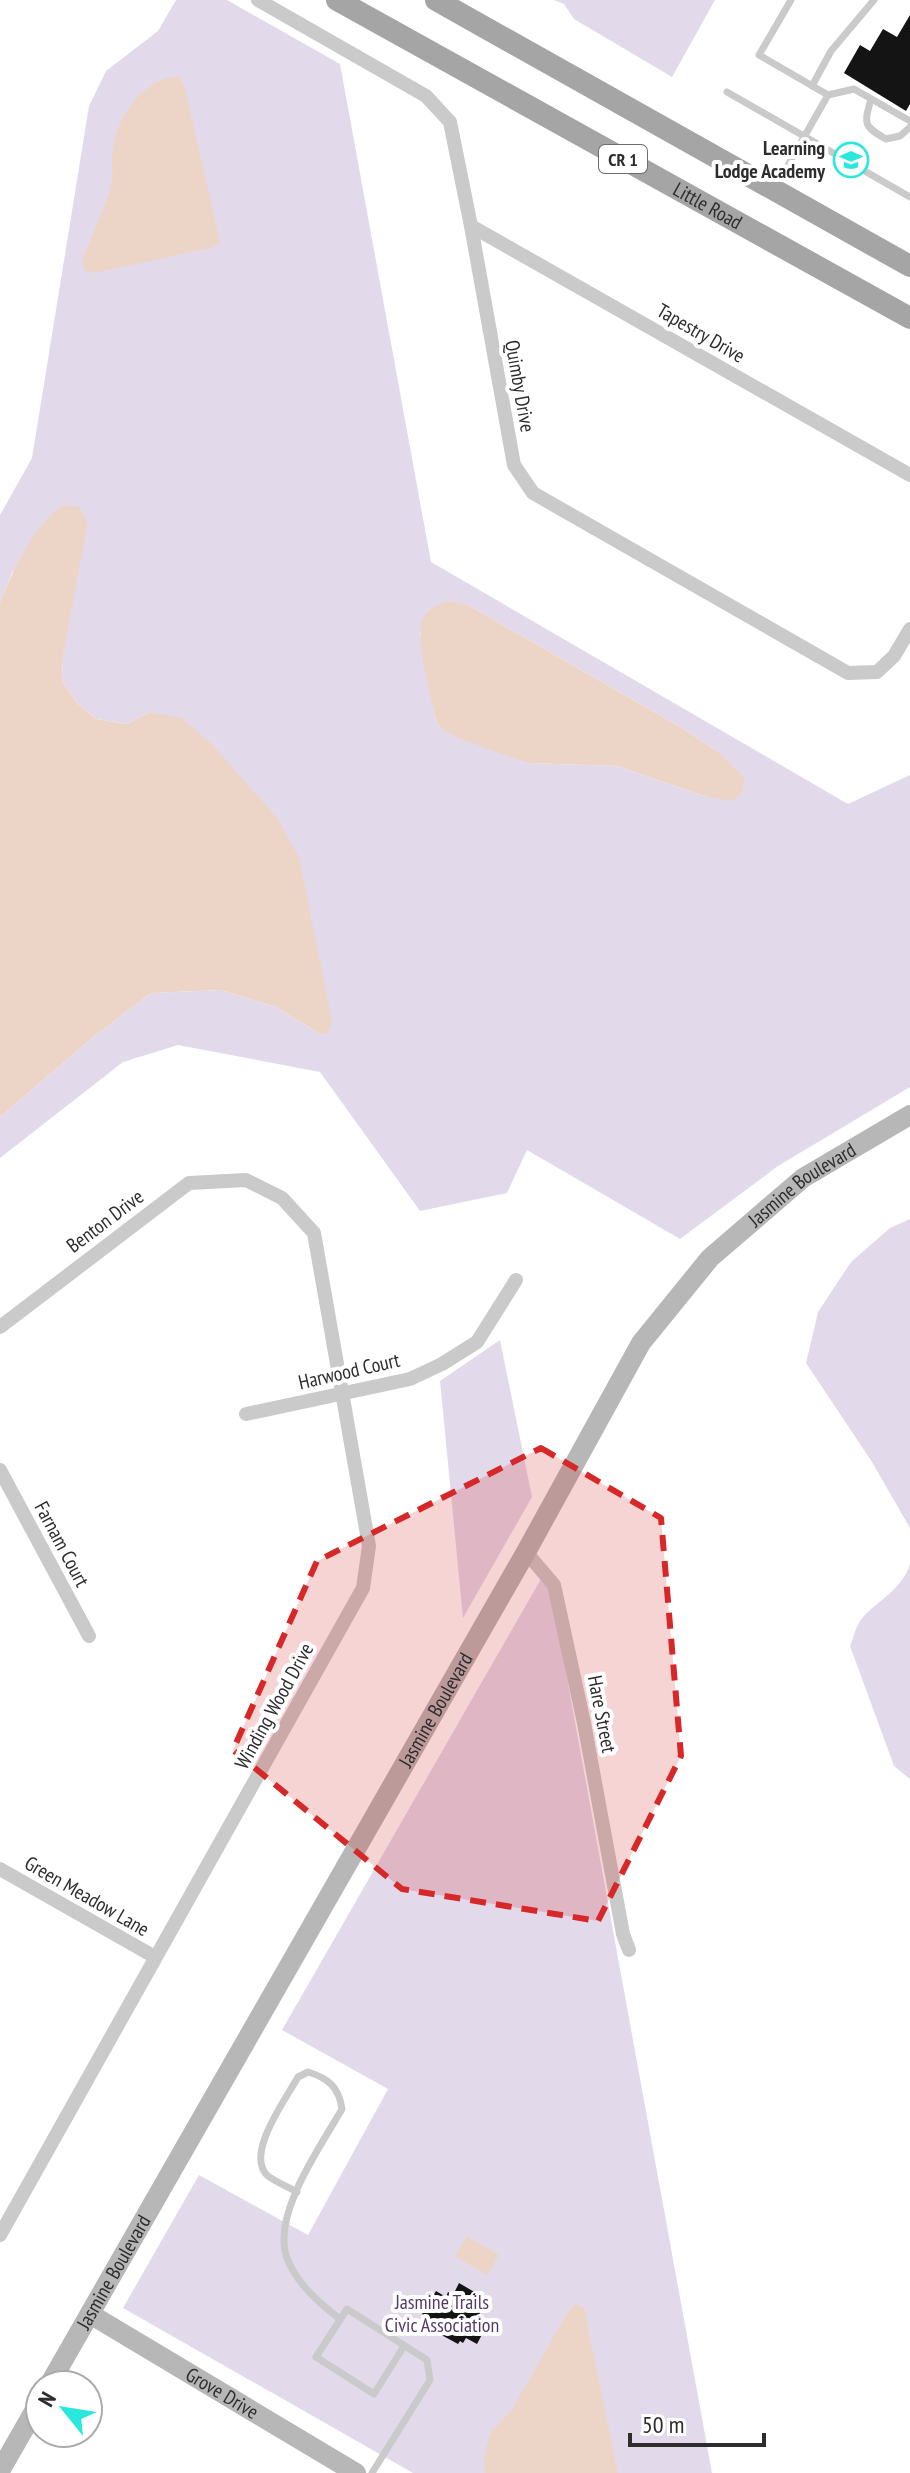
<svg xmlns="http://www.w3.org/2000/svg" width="910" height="2473" viewBox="0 0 910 2473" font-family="'PT Sans Narrow',sans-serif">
  <rect width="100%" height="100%" fill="#fff"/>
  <g fill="#e2daeb" fill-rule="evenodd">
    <path d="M176 0H227L340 64 431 562 848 804 910 775V1087L778 1166 680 1239 527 1150 507 1193 420 1211 320 1072 178 1045 123 1062 0 1158V1117L91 1039 151 993 221 990 276 1007 320 1034 150 712 127 724 96 719 77 703 62 680 63 655 13 571 0 602V515L32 458 89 106 106 71 158 31ZM468 605 682 728 717 751 707 797 617 766 527 763 440 728 435 718 420 633Z"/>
    <path d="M554 0H715L672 77 574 19 564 4Z"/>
    <path d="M910 1219V1528L872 1462 806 1363 818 1312 851 1262 890 1228Z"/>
    <path d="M500 1340 532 1497 463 1618 440 1381Z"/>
    <path d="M910 1564V1779L894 1766 850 1646C854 1637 856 1624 863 1617 880 1599 902 1589 910 1564Z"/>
    <path d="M541 1579 550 1585 712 2473H413L123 2308 199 2175 308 2235 388 2089 282 2030Z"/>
  </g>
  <g fill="#ecd5c6">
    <path d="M179 76 185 88 220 242 214 247 95 273 85 271 82 260C92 237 102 214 110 190 115 175 110 157 114 141 122 110 146 78 179 76Z"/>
    <path d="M63 505 79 507 88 522 63 655 62 680 77 703 96 719 127 724 150 712 182 718 212 744 278 819 299 857 332 1021 328 1033 320 1034 276 1007 221 990 151 993 91 1039 0 1117V602C15 567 32 528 63 505Z"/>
    <path d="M448 601 468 605 682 728 717 751 745 778 742 792 733 801 707 797 617 766 527 763 458 738 440 728 435 718C431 694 414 640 423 618 427 608 438 605 448 601Z"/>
    <path d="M467 2236 499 2255 487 2275 455 2256Z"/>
    <path d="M575 2304 584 2308 618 2473H485L484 2456 491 2432 511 2411 569 2310Z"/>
  </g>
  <g fill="#141414">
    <path d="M910 15V104L906 111 844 73 860 45 870 51 883 29 897 37Z"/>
    <path d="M459 2283 483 2297 477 2309 481 2311 477 2319 487 2325 477 2344 466 2338 463 2343 460 2341 458 2344 434 2331 437 2326 432 2323 433 2321 422 2314 436 2291 446 2297 448 2292 453 2295Z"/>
  </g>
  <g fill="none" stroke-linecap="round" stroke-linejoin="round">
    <g stroke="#cacaca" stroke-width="7">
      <path d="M791 0 759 55 828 95"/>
      <path d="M812 86 831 51 874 0"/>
      <path d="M727 92 910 197"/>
      <path d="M871 99C864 124 863 126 886 139L900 136 910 127"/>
      <path d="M775 188 828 95 854 89 910 121"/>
      <path d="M297 2192C288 2187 276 2182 268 2176 244 2155 286 2099 298 2077L308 2072C328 2078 339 2087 342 2109 321 2146 271 2215 287 2258 297 2284 319 2303 340 2319"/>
      <path d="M372 2473 430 2380 427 2360 347 2309 316 2357 374 2394 404 2346"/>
    </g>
    <g stroke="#cacaca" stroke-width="14">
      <path d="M258 0 426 96 450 122 471 226 514 465 533 493 848 673 877 672 894 656 910 629"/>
      <path d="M471 226 910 475"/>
      <path d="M0 1327 189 1183 246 1180 282 1198 314 1233 369 1546 363 1588 0 2235"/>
      <path d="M246 1414 410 1379 442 1364 477 1342 516 1280"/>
      <path d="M0 1470 89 1636"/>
      <path d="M526 1552 554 1585 584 1723 623 1934 629 1950"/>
      <path d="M0 1869 155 1957"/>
    </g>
    <g stroke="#b7b7b7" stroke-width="20">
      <path id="s1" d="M90 2314 356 2473"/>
      <path id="s2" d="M49 2385 526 1552 641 1343 710 1258 803 1178 910 1115"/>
      <path d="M0 2471 40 2401"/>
    </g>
    <g stroke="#a5a5a5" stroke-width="22">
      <path id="s3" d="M337 0 910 318"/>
      <path d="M436 0 910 266"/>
    </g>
  </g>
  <path fill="#d62828" fill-opacity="0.2" stroke="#d62828" stroke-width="6" stroke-dasharray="16 10" stroke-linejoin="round" d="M541 1448 661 1518 681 1756 598 1921 402 1889 233 1750 317 1561Z"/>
  <defs>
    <g id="school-ring" transform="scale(1.8)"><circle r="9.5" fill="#fff" stroke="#2be8de" stroke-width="1.5"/><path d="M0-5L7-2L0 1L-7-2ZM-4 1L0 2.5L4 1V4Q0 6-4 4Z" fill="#2be8de"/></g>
  </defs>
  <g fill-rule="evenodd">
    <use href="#school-ring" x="851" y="160"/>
  </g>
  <g text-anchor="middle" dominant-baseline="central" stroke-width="8" stroke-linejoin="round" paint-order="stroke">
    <rect fill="#fff" stroke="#6c6c6c" stroke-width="2" x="599" y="145" width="48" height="28" rx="6"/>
    <g font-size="18" font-weight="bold" fill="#2d2d2d">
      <text x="623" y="159">CR 1</text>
    </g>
    <g font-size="20" font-weight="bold" fill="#2d2d2d" stroke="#fff" text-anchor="end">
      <text x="825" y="148">Learning<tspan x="825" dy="23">Lodge Academy</tspan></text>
    </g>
    <g font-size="20" fill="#2d2d2d" stroke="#fff">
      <text stroke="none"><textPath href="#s3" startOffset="424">Little Road</textPath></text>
      <text transform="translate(701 333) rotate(30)">Tapestry Drive</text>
      <text transform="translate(520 386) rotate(80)">Quimby Drive</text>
      <text stroke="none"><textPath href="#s2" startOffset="1426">Jasmine Boulevard</textPath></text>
      <text transform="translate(105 1221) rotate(-37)">Benton Drive</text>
      <text transform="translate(349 1371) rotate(-13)">Harwood Court</text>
      <text transform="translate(62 1544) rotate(62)">Farnam Court</text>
      <text transform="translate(274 1706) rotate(-61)">Winding Wood Drive</text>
      <text stroke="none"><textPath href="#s2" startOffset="778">Jasmine Boulevard</textPath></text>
      <text transform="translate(602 1714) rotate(79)">Hare Street</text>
      <text transform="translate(87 1896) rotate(30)">Green Meadow Lane</text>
      <text stroke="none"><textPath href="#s2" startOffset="130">Jasmine Boulevard</textPath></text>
      <text stroke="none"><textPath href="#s1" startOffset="154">Grove Drive</textPath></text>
    </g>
    <g font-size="20" fill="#543a69" stroke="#fff">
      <text x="442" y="2302">Jasmine Trails<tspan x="442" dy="23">Civic Association</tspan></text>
    </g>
  </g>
  <g transform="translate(64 2409) rotate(300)"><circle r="38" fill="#ffffff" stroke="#ababab" stroke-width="2"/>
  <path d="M0-6L14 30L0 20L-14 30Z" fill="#2be8de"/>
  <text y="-12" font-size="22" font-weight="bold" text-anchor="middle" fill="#2d2d2d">N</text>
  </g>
  <path d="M630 2433v12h134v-12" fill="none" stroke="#2d2d2d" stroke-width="4"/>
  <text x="642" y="2433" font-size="24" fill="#2d2d2d" stroke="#ffffff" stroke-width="6" paint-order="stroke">50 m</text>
</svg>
